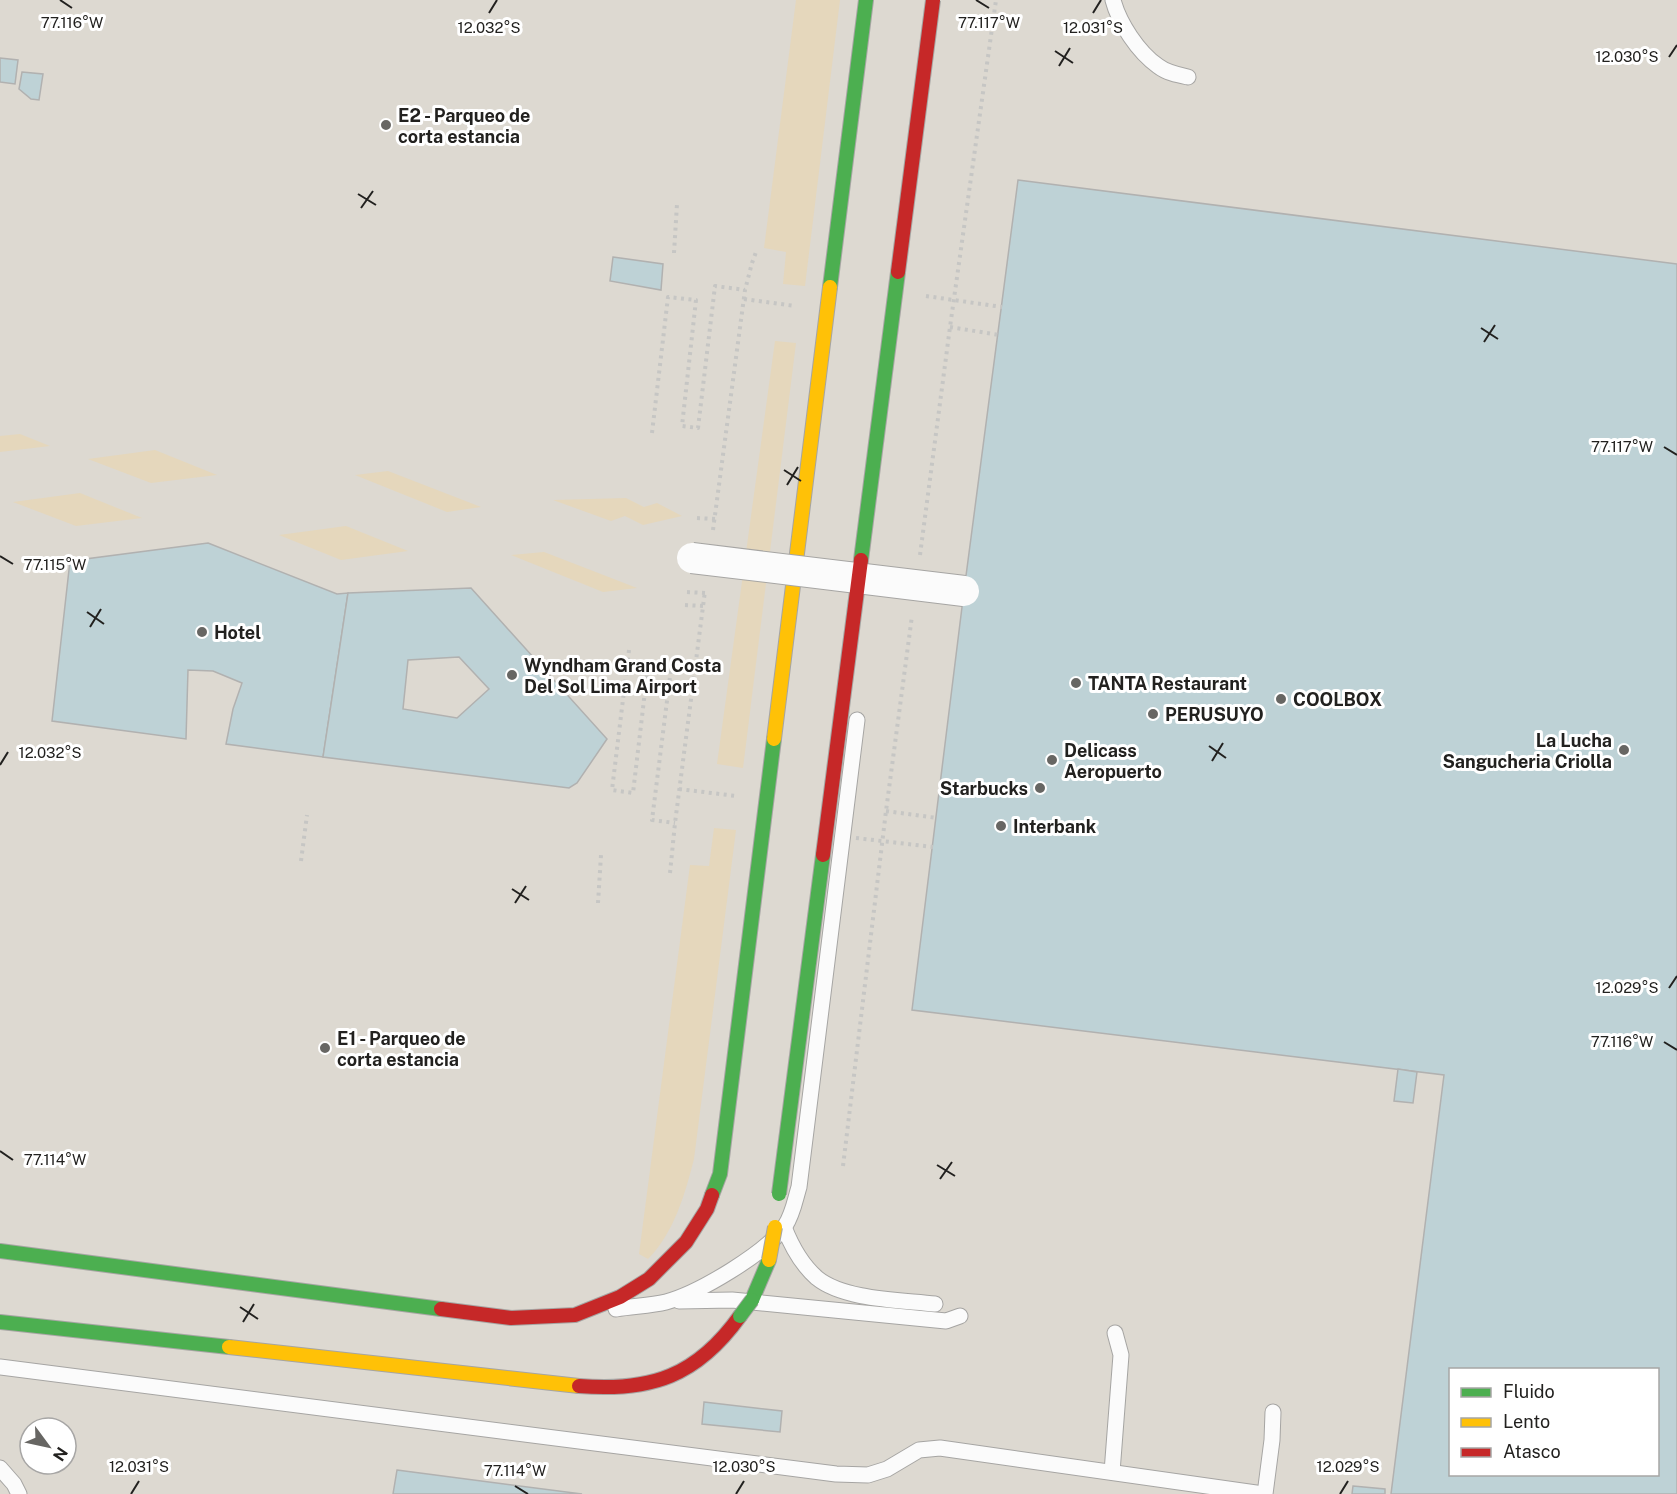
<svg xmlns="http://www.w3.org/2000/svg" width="1677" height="1494" viewBox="0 0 1677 1494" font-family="'Public Sans',sans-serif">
  <rect width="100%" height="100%" fill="#e7e5e2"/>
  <path fill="#ddd9d1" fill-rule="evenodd" d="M0 0H1677V1494H0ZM1450 1370H1658V1474H1450ZM30 1428H66V1464H30Z"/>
  <g fill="#e5d7bc">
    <path d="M796 0H840L805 286 783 284 786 252 764 248Z"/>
    <path d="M775 341 796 343 743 768 717 764Z"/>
    <path d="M20 434 50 446 0 452V436Z"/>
    <path d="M155 450 217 475 151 483 88 459Z"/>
    <path d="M388 471 481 507 447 512 355 475Z"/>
    <path d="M80 493 142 518 76 526 13 502Z"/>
    <path d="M626 498 644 507 657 503 682 516 643 525 625 516 611 521 553 500Z"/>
    <path d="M346 526 408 551 341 560 279 535Z"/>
    <path d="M544 552 637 588 603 592 511 555Z"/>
    <path d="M714 828 736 830 694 1159C685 1194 674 1233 648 1259L639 1254 690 865 709 866Z"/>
  </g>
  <g fill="#bed2d6" stroke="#b1b1b0" stroke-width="1.5" fill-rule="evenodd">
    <path d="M0 58 18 60 15 84 0 82Z"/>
    <path d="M22 72 43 74 39 100 31 99 19 89Z"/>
    <path d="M1018 180 1677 264V1494H1391L1444 1075 912 1010 964 591ZM1450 1370H1658V1474H1450Z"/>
    <path d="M613 257 663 264 661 290 610 281Z"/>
    <path d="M208 543 337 594 348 593 323 757 226 744 233 709 242 683 213 671 188 670 186 739 52 721 70 561Z"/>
    <path d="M471 588 607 739 577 783 569 788 323 757 348 593ZM459 657 489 689 457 718 403 709 408 660Z"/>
    <path d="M1398 1069 1417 1072 1413 1103 1394 1101Z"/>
    <path d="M704 1402 782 1411 780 1432 702 1424Z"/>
    <path d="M397 1470 582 1494H393Z"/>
    <path d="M1353 1486 1385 1489V1494H1352Z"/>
  </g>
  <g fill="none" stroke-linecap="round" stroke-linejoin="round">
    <g stroke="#a6a5a3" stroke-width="17">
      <g id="lane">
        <path d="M1113 0C1119 23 1138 52 1158 66 1167 73 1178 75 1188 77"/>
        <path d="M784 1227C791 1245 802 1265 817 1278 844 1300 901 1300 935 1304"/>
        <path d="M679 1301 732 1300 946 1321 960 1316"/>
        <path d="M616 1309C633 1306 650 1306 666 1302 699 1293 766 1253 785 1226 793 1214 795 1200 799 1187L857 720"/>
        <path d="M0 1367 836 1474 868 1475 887 1469 919 1450 940 1448 1263 1494"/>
        <path d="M0 1468 14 1484 19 1494"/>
        <path d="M1112 1472 1121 1355 1115 1333"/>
        <path d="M1265 1494 1272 1440 1273 1412"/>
      </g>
    </g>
    <g stroke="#a6a5a3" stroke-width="16">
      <g id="fast">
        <path d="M830 287 866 0"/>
        <path d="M712 1195 720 1174 774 739"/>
        <path d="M0 1251 441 1309"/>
        <path d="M752 1300 769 1260"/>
        <path d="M0 1322 229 1347"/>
      </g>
    </g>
    <g stroke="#a6a5a3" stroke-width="16">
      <g id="slow">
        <path d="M774 739 830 287"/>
        <path d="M229 1347 579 1386"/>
      </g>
    </g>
    <g stroke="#a6a5a3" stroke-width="16">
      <g id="jam">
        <path d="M441 1309 511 1318 575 1315 620 1297 649 1279 686 1242 707 1209 712 1195"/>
        <path d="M579 1386C651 1392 697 1376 740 1316"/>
      </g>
    </g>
    <g stroke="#c6c6c4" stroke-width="4" stroke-dasharray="3 4.5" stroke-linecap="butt">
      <path d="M674 253 677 204"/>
      <path d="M744 299 795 306"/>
      <path d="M950 327 999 335"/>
      <path d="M652 433 668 297 696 300 682 426 698 428 715 286 745 290"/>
      <path d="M697 518 715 519"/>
      <path d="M713 530 745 290 752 263 756 252"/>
      <path d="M920 555 950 327 996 0"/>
      <path d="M687 592 705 593"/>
      <path d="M685 605 703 606"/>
      <path d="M629 650 612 790 633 793 648 666 671 669 652 820 675 823"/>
      <path d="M679 789 736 796"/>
      <path d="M886 811 937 818"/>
      <path d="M301 861 307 815"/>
      <path d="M670 873 675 823 705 591"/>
      <path d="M598 903 601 855"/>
      <path d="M843 1166 886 811 912 616"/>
    </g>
    <use href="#lane" stroke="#fbfbfb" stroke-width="15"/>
    <use href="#fast" stroke="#4caf50" stroke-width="14"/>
    <use href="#slow" stroke="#ffc107" stroke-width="14"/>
    <use href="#jam" stroke="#c62828" stroke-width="14"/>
    <g stroke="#a6a5a3" stroke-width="32" stroke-linecap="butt">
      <path id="street-bridge" d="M692 558 964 591"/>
    </g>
    <g stroke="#a6a5a3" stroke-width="16" stroke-linecap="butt">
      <g id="fast-bridge">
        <path d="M861 560 898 272"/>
        <path d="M779 1194 823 855"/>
        <path d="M740 1316 752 1300"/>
      </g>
    </g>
    <g stroke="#a6a5a3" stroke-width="16" stroke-linecap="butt">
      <path id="slow-bridge" d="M769 1260 775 1227"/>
    </g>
    <g stroke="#a6a5a3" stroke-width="16" stroke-linecap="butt">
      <g id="jam-bridge">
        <path d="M898 272 933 0"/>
        <path d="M823 855 861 560"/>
      </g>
    </g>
    <g stroke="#c6c6c4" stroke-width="4" stroke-dasharray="3 4.5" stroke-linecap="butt">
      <path d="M926 296 1002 307"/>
      <path d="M856 838 933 847"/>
    </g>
    <use href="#street-bridge" stroke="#fbfbfb" stroke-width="30"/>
    <use href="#fast-bridge" stroke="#4caf50" stroke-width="14"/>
    <use href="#slow-bridge" stroke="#ffc107" stroke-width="14"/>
    <use href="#jam-bridge" stroke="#c62828" stroke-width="14"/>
  </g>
  <path fill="none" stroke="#22211f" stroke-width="2" d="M60 0 72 8M976 0 989 8M489 13 497 0M1093 13 1101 0M1055 51 1073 63M1669 57 1677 45M1059 66 1070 48M358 194 376 205M361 208 373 191M1481 328 1498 339M1484 342 1495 325M1664 447 1677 455M784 470 801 481M787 485 798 467M0 556 13 564M87 612 104 624M90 627 101 609M1209 746 1226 758M1212 761 1223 743M0 765 8 752M512 889 529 900M515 903 526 886M1669 988 1677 976M1664 1042 1677 1050M0 1151 13 1160M937 1165 955 1176M940 1179 952 1162M240 1307 258 1319M243 1322 254 1304M515 1486 528 1494M131 1494 139 1481M736 1494 744 1481M1340 1494 1348 1481"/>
  <g fill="#676663" stroke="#fff" stroke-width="2">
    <circle cx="386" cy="125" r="6"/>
    <circle cx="202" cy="632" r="6"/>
    <circle cx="512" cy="675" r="6"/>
    <circle cx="1076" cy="683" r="6"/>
    <circle cx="1281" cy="699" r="6"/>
    <circle cx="1153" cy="714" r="6"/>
    <circle cx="1624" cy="750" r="6"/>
    <circle cx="1052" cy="760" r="6"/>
    <circle cx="1040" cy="788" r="6"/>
    <circle cx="1001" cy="826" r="6"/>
    <circle cx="325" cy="1048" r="6"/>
  </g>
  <g text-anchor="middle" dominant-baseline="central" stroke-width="6" stroke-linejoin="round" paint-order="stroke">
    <g font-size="18" font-weight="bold" fill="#22211f" stroke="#fff" text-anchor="start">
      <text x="398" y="115">E2 - Parqueo de<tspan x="398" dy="21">corta estancia</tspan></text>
      <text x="214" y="632">Hotel</text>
      <text x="524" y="665">Wyndham Grand Costa<tspan x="524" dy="21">Del Sol Lima Airport</tspan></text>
      <text x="1088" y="683">TANTA Restaurant</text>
      <text x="1293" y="699">COOLBOX</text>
      <text x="1165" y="714">PERUSUYO</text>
      <text x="1612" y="740" text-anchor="end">La Lucha<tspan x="1612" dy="21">Sangucheria Criolla</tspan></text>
      <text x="1064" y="750">Delicass<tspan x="1064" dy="21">Aeropuerto</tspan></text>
      <text x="1028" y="788" text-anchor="end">Starbucks</text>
      <text x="1013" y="826">Interbank</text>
      <text x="337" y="1038">E1 - Parqueo de<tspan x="337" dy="21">corta estancia</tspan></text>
    </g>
  </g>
  <g font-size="15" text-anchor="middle" fill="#22211f" stroke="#fff" stroke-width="6" stroke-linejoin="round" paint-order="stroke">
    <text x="72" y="28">77.116°W</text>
    <text x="989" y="28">77.117°W</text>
    <text x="489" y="33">12.032°S</text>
    <text x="1093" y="33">12.031°S</text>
    <text x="1627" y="62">12.030°S</text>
    <text x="1622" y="452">77.117°W</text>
    <text x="55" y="570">77.115°W</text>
    <text x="50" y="758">12.032°S</text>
    <text x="1627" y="993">12.029°S</text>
    <text x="1622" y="1047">77.116°W</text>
    <text x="55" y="1165">77.114°W</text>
    <text x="139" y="1472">12.031°S</text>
    <text x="744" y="1472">12.030°S</text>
    <text x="1348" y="1472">12.029°S</text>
    <text x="515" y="1476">77.114°W</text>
  </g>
  <rect x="1449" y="1368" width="210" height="108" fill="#ffffff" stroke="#a7a6a5" stroke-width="1.5"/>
  <rect x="1461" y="1388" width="30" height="9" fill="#4caf50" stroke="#a7a6a5" stroke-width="1.5"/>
  <text x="1503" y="1398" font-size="18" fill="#22211f">Fluido</text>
  <rect x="1461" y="1418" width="30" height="9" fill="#ffc107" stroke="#a7a6a5" stroke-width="1.5"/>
  <text x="1503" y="1428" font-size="18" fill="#22211f">Lento</text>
  <rect x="1461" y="1448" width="30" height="9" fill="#c62828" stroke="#a7a6a5" stroke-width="1.5"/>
  <text x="1503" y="1458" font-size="18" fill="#22211f">Atasco</text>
  <g transform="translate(48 1446) rotate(123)"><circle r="28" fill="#ffffff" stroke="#a7a6a5" stroke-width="1.5"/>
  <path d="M0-4.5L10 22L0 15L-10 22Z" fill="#676663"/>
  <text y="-9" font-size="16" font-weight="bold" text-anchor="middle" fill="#22211f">N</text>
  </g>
</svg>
